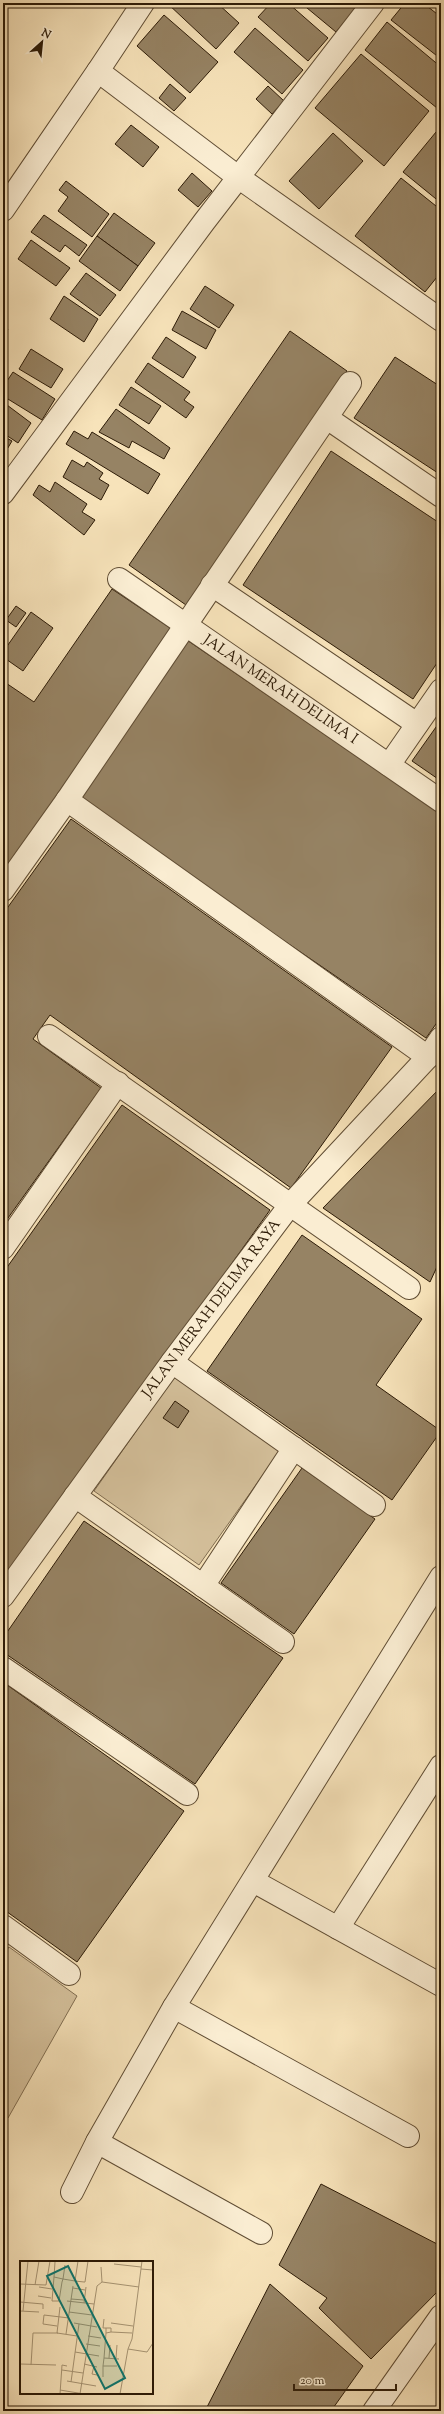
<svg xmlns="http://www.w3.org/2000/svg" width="444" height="2414" viewBox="0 0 444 2414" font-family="'Sorts Mill Goudy',serif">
  <rect width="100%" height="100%" fill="#f7e3ba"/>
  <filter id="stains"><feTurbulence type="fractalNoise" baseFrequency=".005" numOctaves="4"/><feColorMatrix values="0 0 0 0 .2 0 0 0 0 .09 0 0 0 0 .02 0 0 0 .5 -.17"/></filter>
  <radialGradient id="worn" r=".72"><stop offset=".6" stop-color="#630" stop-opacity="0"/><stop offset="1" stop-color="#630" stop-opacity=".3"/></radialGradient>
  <g fill="#d5c19c" stroke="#816e52">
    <path d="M175 1376 280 1451 199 1565 94 1491Z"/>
    <path d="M9 1947 77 1996 8 2118 3 2114V1955Z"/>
  </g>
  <g fill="#968364" stroke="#2d1b07">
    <path d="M167 3H217L239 23 216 49Z"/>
    <path d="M271 3H288L328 38 308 61 258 17Z"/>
    <path d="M301 3H360L336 32Z"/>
    <path d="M405 3H423L441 17V59L391 20Z"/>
    <path d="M164 15 218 62 190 93 137 46Z"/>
    <path d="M387 22 441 67V103L437 108 365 50Z"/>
    <path d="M255 28 303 70 282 94 234 52Z"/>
    <path d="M361 54 429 111 384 166 315 108Z"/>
    <path d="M170 84 186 98 174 111 159 98Z"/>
    <path d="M268 86 284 101 272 114 256 99Z"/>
    <path d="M131 125 159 147 143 167 115 144Z"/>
    <path d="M441 126V203L403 172Z"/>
    <path d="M333 133 363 161 319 209 289 181Z"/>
    <path d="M192 173 212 191 198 207 178 190Z"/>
    <path d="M401 178 441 210V272L425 292 355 236Z"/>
    <path d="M66 181 109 214 92 237 58 211 68 197 59 190Z"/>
    <path d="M114 213 155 243 138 266 97 236Z"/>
    <path d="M44 215 87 245 79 256 65 245 60 252 31 232Z"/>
    <path d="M97 236 138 266 120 291 79 261Z"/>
    <path d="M31 240 70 268 56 286 18 259Z"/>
    <path d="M86 273 116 295 100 316 70 294Z"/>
    <path d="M205 286 234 305 219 328 190 309Z"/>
    <path d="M64 296 98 319 84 342 50 319Z"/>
    <path d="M182 311 216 330 206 349 172 330Z"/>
    <path d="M3 326 8 329 3 337Z"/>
    <path d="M290 331 347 371 186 605 129 565Z"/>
    <path d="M166 337 196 357 183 378 152 358Z"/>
    <path d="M31 349 63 369 51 388 19 369Z"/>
    <path d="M395 357 441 387V475L354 418Z"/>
    <path d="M148 363 190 392 184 400 194 407 186 418 135 382Z"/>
    <path d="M13 372 55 399 42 420 3 396V387Z"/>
    <path d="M131 387 161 406 149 424 119 405Z"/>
    <path d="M3 402 31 423 18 443 3 433Z"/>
    <path d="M116 409 170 448 164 459 132 441 129 448 99 432Z"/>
    <path d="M74 431 88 439 92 432 160 474 148 494 66 444Z"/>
    <path d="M3 436 12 441 3 456Z"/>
    <path d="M331 451 441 524V657L413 699 243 585Z"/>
    <path d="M72 460 84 467 87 462 103 473 99 479 109 485 101 500 63 477Z"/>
    <path d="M55 482 87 504 82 512 95 520 84 535 33 495 39 485 50 492Z"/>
    <path d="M112 589 172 629 3 875V681L34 702Z"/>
    <path d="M16 606 26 613 16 627 6 620Z"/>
    <path d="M31 612 53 628 23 671 3 657V652Z"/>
    <path d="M187 640 441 814V1017L426 1038 77 799Z"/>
    <path d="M441 720V781L412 761Z"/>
    <path d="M71 819 392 1047 291 1188 50 1015 33 1039 101 1088 3 1225V914Z"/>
    <path d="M441 1087V1258L430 1282 323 1208Z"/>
    <path d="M122 1105 270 1210 3 1584V1273Z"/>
    <path d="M302 1235 422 1319 376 1385 441 1431 392 1500 207 1371Z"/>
    <path d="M175 1401 189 1411 178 1428 163 1418Z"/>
    <path d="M302 1468 375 1519 294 1634 221 1583Z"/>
    <path d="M84 1521 283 1658 195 1784 3 1652V1638Z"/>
    <path d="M3 1682 184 1811 77 1962 3 1909Z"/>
    <path d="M321 2184 441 2246V2288L371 2359 319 2308 327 2298 279 2265Z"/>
    <path d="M270 2284 363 2366 331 2411H205Z"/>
  </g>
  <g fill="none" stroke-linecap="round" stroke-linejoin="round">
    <g stroke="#604d34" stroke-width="24">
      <g id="minor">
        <path d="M98 71 143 3"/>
        <path d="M3 210 98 71 238 177 441 320"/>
        <path d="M327 418 441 496"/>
        <path d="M3 493 204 222 373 3"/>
        <path d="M119 579 441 801"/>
        <path d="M212 585 417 724"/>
        <path d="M389 765 441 690"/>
        <path d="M67 800 428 1057"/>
        <path d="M3 890 67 800 350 383"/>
        <path d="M49 1036 409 1288"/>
        <path d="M3 1248 118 1083"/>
        <path d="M172 1362 374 1505"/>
        <path d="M75 1496 283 1642"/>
        <path d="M203 1586 294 1448"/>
        <path d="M3 1596 172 1362 290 1205 428 1057 441 1038"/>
        <path d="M3 1668 187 1794"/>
        <path d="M253 1881 441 1985"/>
        <path d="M3 1926 69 1974"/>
        <path d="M338 1928 441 1766"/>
        <path d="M174 2007 408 2136"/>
        <path d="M97 2142 261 2233"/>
        <path d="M72 2192 97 2142 174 2007 441 1577"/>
      </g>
    </g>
    <g stroke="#604d34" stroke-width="24">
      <path id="tertiary" d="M374 2411 441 2316"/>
    </g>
    <use href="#minor" stroke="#faedd2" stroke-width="22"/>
    <use href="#tertiary" stroke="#faedd2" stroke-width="22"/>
  </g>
  <g text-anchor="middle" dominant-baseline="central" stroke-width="3.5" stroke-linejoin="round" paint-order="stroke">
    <g font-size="15" fill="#2d1b07" stroke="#faedd2">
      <text transform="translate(280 690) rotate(34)">JALAN MERAH DELIMA I</text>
      <text transform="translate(212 1309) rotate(-53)">JALAN MERAH DELIMA RAYA</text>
    </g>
  </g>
  <g transform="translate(20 2261)">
    <rect width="133" height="133" fill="#f7e3ba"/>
    <path fill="none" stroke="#a69372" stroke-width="1" d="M94 3 121 6M45 4 43 18 42 21 39 40H32L34 16 43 18 55 20 64 21H65L68 0M81 6 82 21M121 8 133 9M34 16 35 1M55 20 58 0M0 23 26 24 30 0M15 24 19 0M19 26 32 28M53 27 65 29M18 35 31 37M51 38 64 39M47 40 74 43M0 41 23 43V48M64 42 66 26M40 46 37 72 57 75M0 50 19 51M3 50 8 0M49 51 72 54M84 58 83 67H86M54 62 77 66M91 62 113 65M37 65 23 63 24 54 49 57M91 71 112 72M46 73 53 25M68 75 81 77M66 83 80 85M108 88 127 91 133 82M55 91 79 95M84 97 99 98M89 97 90 84M96 97 97 84M0 103 36 104M64 103 77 106M11 104 13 72H38M74 105 72 113 77 114M83 105H97M42 109 63 112M83 116V105L84 97 86 72V67H91V71L86 72M47 120 76 125M51 121 59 63M40 129 64 133M40 133 42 104 47 105M60 133 77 25 82 21 119 26M100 133 108 88 112 78 122 0"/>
    <path fill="#0f766e" fill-opacity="0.15" stroke="#0f766e" stroke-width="2" d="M48 5 105 117 85 128 27 15Z"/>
    <rect width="133" height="133" fill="none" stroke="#2d1b07" stroke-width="2"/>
  </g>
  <rect width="444" height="2414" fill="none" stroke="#f7e3ba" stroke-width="16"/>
  <rect x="4" y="4" width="436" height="2406" fill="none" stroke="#2d1b07" stroke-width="2"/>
  <rect x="8" y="8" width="428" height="2398" fill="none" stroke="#2d1b07"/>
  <g transform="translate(42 42) rotate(27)" stroke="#faedd2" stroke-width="3" paint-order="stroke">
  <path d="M0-3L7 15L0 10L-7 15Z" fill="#2d1b07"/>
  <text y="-6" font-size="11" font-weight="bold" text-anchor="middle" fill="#2d1b07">N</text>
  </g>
  <path d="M294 2384v6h102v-6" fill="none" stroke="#2d1b07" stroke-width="2"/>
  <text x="300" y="2384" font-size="12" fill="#2d1b07" stroke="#faedd2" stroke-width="3" paint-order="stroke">20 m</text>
  <rect width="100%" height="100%" filter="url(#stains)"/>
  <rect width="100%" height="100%" fill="url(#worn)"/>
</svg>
